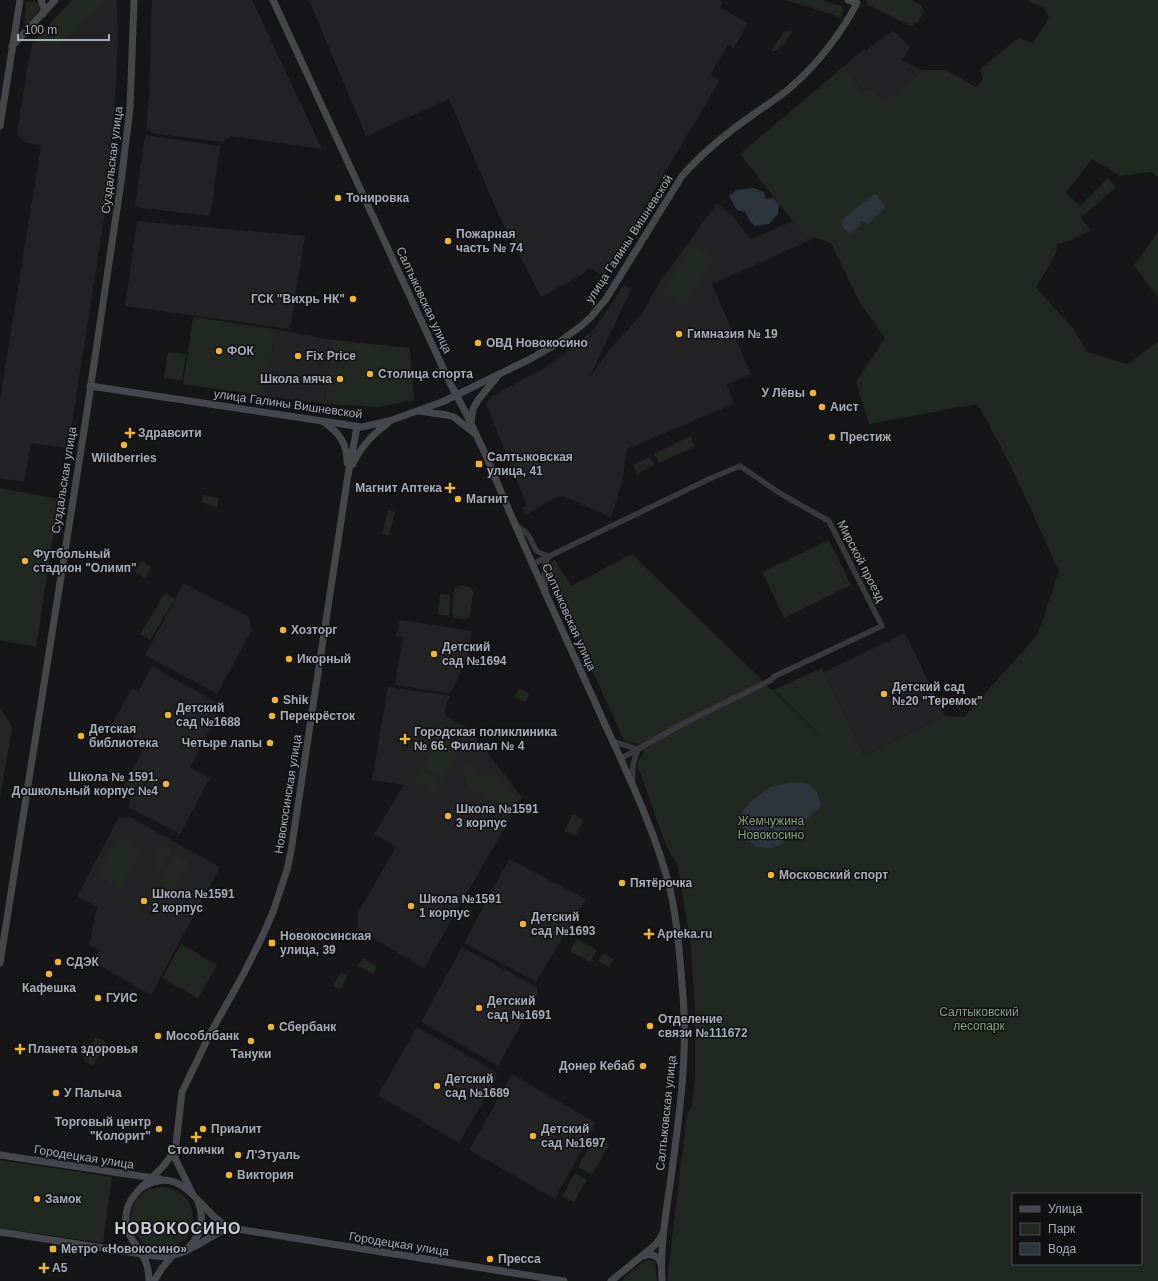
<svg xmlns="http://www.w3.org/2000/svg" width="1158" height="1281" viewBox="0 0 1158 1281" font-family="Arial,sans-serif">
  <rect width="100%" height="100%" fill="#161618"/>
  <g fill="#232225">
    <path d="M110 0H117L118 38 112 169 68 448 31 443 24 481 0 479V400L41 145 26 143 17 134 29 57 33 42 59 46Z"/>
    <path d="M152 0H252L322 149 231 136 223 142 151 133V131L146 130 149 93Z"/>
    <path d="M309 0H719L723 2 720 7 748 23 734 48 728 45 714 68 711 75 720 80 604 276 588 267 583 274 541 297 496 209 449 99 366 136Z"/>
    <path d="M892 31 898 34 910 48 902 60 921 70 919 74 884 103 870 88 864 92 843 67 864 49 866 51Z"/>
    <path d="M145 135 220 146 210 216 135 207Z"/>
    <path d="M717 203 732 216 751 239 793 221 803 234 815 238 712 284 751 374 727 385 734 404 627 449 622 482 611 518 564 496 552 499 526 515 522 508 527 506 486 403 495 394 543 369 567 352 595 328 624 285 631 290 589 378 607 353 641 315 659 283Z"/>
    <path d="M137 221 305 236 290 329 125 306Z"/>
    <path d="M275 329 333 340 325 404 265 396Z"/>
    <path d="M184 583 249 617 252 630 217 694 145 655Z"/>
    <path d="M400 620 472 631 467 659 451 693 395 685 403 637 396 636Z"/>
    <path d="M905 633 945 716 864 756 824 672Z"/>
    <path d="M152 666 223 706 190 767 210 778 180 834 128 807 132 795 122 790 146 744 112 724 132 689 138 692Z"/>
    <path d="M388 687 450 696 445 707V716L469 729 522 797 424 968 358 930V913L396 847 374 834 404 785 372 780Z"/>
    <path d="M119 817 132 818 220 867 151 995 93 962 99 951 89 945 97 907 77 896Z"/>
    <path d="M509 859 586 899 536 982 464 943Z"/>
    <path d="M462 947 536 986 538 993 498 1066 421 1022Z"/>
    <path d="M417 1027 495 1071 497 1077 459 1143 378 1095Z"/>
    <path d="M512 1074 596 1123 555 1199 469 1150Z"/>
  </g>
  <g fill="#212822" fill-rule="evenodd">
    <path d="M72 0H110L59 46 33 42Z"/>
    <path d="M786 0H822L841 6C844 10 843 14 840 17Z"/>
    <path d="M865 0H911L921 5 924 11 918 22 911 26 868 5Z"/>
    <path d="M1027 0H1158V177L1151 172 1120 176 1092 159 1066 193 1080 206 1108 178 1116 187 1081 218 1091 230 1072 240 1057 244 1056 253 1036 288 1073 328 1087 352 1128 364 1158 341V1281H668V1272L687 1113 692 1107 695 1075V1011L691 947 686 915 678 867 665 843 638 767C637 761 639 757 644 754L638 743H628L623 738 573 628 570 633 561 606 546 572 547 565 555 560 571 586 632 554 831 747 774 690 822 668 864 756 945 716 964 717 1038 634 1059 571C1033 515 1009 457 977 404L869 424 856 382 885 338 859 301 831 243 803 234 740 154 843 67 864 92 870 88 884 102 919 74 921 70H946L976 87 983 79 980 69 1019 38 1033 43 1049 18 1043 8ZM1013 1194H1141V1264H1013Z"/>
    <path d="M34 1 40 5 41 8 24 27 26 2Z"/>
    <path d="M793 31C787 40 782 50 771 52V51L784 32Z"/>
    <path d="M1158 232V298L1134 265Z"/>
    <path d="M692 244 714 258 684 307 662 293Z"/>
    <path d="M193 317 275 329 265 396 183 384Z"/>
    <path d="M333 340 410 348 414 400 379 407 325 404Z"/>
    <path d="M168 352 186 354 182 380 164 378Z"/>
    <path d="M690 436 695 446 659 463 654 454Z"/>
    <path d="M650 457 654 465 637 474 633 465Z"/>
    <path d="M0 488 59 499 36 647 0 640Z"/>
    <path d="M203 495 219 498 217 507 201 503Z"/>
    <path d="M388 510 395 512 389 535 382 534Z"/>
    <path d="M829 540 851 585 784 618 762 572Z"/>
    <path d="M142 561 151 567 145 578 135 572Z"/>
    <path d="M459 585 470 587 473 591 470 617 466 619 455 618 452 614 454 589Z"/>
    <path d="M165 593 175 599 150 640 140 634Z"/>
    <path d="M440 594 450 595 449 616 438 614Z"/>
    <path d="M519 688 529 694 525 702 515 697Z"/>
    <path d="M0 708 12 727 0 797Z"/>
    <path d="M442 735 461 747 443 779 423 768Z"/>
    <path d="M464 762C476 761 474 771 481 776 487 779 492 774 497 775L502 785 513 791C517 800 512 808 503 807L468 787 462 764Z"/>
    <path d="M421 769 443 781 436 795 414 782Z"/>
    <path d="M573 814 584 820 575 836 564 831Z"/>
    <path d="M119 836 142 850 120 889 96 875Z"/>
    <path d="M161 845 172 850 161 870 151 864Z"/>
    <path d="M175 854 189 862 173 891 159 883Z"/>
    <path d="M577 939 597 950 590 962 570 951Z"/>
    <path d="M181 944 217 965 198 998 162 978Z"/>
    <path d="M603 953 614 959 609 967 598 961Z"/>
    <path d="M363 958 377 967 373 974 358 966Z"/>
    <path d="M341 972 348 976 340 990 333 986Z"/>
    <path d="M95 1038C100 1038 103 1039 106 1043L93 1065 85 1062 83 1059Z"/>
    <path d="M595 1137 609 1145 592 1175 578 1167Z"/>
    <path d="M0 1160 112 1177 103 1243 0 1228Z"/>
    <path d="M575 1173 587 1180 574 1202 562 1196Z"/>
    <circle cx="162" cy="1218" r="31"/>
    <path d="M646 1260H651L655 1262 657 1281H622L630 1272Z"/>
  </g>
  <g fill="#2d353c">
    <path d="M753 188 764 192 766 199 773 198 779 204 778 214 769 224 755 226 750 221 745 212 737 210 729 196 737 190Z"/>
    <path d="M875 194 886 207 868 224 863 221 860 222V226L849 233 842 226 841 221 871 196Z"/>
    <path d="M795 782 809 784 817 792 821 804 820 808 811 815 780 845 771 848 757 847 747 840 743 831 742 813 749 803 770 787Z"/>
  </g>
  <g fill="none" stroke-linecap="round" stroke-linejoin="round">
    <g stroke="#38383d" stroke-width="5.5">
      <path d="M516 525C519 528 524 530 527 534 537 545 529 551 549 556"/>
      <path d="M533 564 709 479 740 466 781 494 829 521 882 626 775 676 771 680 686 722 620 759"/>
      <path d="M546 592 544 567 549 556"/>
      <path d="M612 741 637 749"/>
      <path d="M633 784C632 771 632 762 638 750"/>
    </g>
    <g stroke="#46474d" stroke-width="7">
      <path d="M41 0 44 8 43 14"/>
      <path d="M273 0 450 383 468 417 487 458C523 547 564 633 603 720 628 775 655 830 670 889 678 924 680 961 683 996 688 1056 679 1118 671 1178 666 1212 660 1246 662 1281"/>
      <path d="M12 46 55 0"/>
      <path d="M0 126 20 0"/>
      <path d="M90 386 362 427 389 421 442 402 530 359 555 345 581 326 591 317 606 299 682 176C703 152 728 132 754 114 766 105 780 97 791 87 817 65 842 32 857 3L848 0"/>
      <path d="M419 411 447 415 454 417 474 433"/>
      <path d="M324 422C340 434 347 443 347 463"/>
      <path d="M471 422 473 409 478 400 497 377"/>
      <path d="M353 464C360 447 372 435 387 424"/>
      <path d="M0 963 86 418 121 182 130 108 134 0"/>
      <path d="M0 1155 160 1179"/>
      <path d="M141 1188C185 1160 198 1214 231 1228L564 1281"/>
      <path d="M192 1193 175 1158 176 1144 182 1092 212 1030 243 975 263 935 273 912 287 870 291 851 348 475 357 427"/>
      <path d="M0 1232 155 1256"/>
      <path d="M187 1249C201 1237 205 1219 198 1202"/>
      <path d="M152 1255C172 1261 195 1247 211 1237 218 1234 224 1228 231 1228"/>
      <path d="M643 1256C651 1253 658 1255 661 1264"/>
      <path d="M149 1281C149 1274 148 1267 145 1260 139 1247 127 1237 126 1222 123 1189 163 1178 174 1149"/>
      <path d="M154 1281 162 1268 173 1255"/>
      <path d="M611 1281 654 1246 660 1239 662 1234"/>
    </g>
  </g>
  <g fill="#edb43a" stroke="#111113" stroke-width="1.5">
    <circle cx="338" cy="198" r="4"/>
    <circle cx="448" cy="241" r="4"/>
    <circle cx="353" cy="299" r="4"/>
    <circle cx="679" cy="334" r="4"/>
    <circle cx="478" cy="343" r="4"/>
    <circle cx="219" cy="351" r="4"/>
    <circle cx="298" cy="356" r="4"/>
    <circle cx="370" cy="374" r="4"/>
    <circle cx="340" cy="379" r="4"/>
    <circle cx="813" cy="393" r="4"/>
    <circle cx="822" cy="407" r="4"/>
    <path d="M128 427h4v4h4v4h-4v4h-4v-4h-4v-4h4z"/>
    <circle cx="832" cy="437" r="4"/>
    <circle cx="124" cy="445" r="4"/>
    <rect x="475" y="460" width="8" height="8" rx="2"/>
    <path d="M448 482h4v4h4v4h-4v4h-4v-4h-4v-4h4z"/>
    <circle cx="458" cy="499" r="4"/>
    <circle cx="25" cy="561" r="4"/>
    <circle cx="283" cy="630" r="4"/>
    <circle cx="434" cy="654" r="4"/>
    <circle cx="289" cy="659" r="4"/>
    <circle cx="884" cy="694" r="4"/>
    <circle cx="275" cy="700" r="4"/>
    <circle cx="168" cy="715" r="4"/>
    <circle cx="272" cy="716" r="4"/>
    <circle cx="81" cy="736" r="4"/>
    <path d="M403 733h4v4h4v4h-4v4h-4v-4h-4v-4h4z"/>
    <circle cx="270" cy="743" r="4"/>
    <circle cx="166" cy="784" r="4"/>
    <circle cx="448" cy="816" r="4"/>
    <circle cx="771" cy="875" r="4"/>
    <circle cx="622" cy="883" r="4"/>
    <circle cx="144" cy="901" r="4"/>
    <circle cx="411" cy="906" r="4"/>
    <circle cx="523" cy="924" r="4"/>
    <path d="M647 928h4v4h4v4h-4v4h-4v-4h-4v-4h4z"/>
    <rect x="268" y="939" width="8" height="8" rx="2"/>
    <circle cx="58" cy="962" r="4"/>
    <circle cx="49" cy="974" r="4"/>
    <circle cx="98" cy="998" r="4"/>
    <circle cx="479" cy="1008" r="4"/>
    <circle cx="650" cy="1026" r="4"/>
    <circle cx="271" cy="1027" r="4"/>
    <circle cx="158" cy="1036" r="4"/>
    <circle cx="251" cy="1041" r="4"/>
    <path d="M18 1043h4v4h4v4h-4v4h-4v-4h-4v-4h4z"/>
    <circle cx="643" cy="1066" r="4"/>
    <circle cx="437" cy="1086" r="4"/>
    <circle cx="56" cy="1093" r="4"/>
    <circle cx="159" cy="1129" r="4"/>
    <circle cx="203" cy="1129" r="4"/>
    <circle cx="533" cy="1136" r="4"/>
    <path d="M194 1131h4v4h4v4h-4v4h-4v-4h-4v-4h4z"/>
    <circle cx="238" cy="1155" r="4"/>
    <circle cx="229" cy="1175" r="4"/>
    <circle cx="37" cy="1199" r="4"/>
    <rect x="49" y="1245" width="8" height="8" rx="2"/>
    <circle cx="490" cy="1259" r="4"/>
    <path d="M42 1262h4v4h4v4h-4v4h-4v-4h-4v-4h4z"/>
  </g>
  <g text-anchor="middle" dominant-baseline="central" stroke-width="3" stroke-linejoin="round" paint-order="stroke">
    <g font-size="12" fill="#a9adb8" stroke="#111113">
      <text transform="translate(112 160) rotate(-83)">Суздальская улица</text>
      <text transform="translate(629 239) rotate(-57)">улица Галины Вишневской</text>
      <text transform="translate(424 300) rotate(65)">Салтыковская улица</text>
      <text transform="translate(288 404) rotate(8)">улица Галины Вишневской</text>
      <text transform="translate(64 480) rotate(-81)">Суздальская улица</text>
      <text transform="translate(861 561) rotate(63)">Мирской проезд</text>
      <text transform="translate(569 617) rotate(66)">Салтыковская улица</text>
      <text transform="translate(288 794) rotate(-81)">Новокосинская улица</text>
      <text transform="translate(666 1113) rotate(-84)">Салтыковская улица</text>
      <text transform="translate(84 1157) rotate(9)">Городецкая улица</text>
      <text transform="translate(399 1244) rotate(9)">Городецкая улица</text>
    </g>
    <g font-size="12" font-weight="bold" fill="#a9adb8" stroke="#111113" text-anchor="start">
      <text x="346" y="198">Тонировка</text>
      <text x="456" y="234">Пожарная<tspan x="456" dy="14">часть № 74</tspan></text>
      <text x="345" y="299" text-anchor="end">ГСК "Вихрь НК"</text>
      <text x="687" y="334">Гимназия № 19</text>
      <text x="486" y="343">ОВД Новокосино</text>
      <text x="227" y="351">ФОК</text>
      <text x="306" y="356">Fix Price</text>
      <text x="378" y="374">Столица спорта</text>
      <text x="332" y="379" text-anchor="end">Школа мяча</text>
      <text x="805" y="393" text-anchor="end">У Лёвы</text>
      <text x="830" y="407">Аист</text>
      <text x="138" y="433">Здравсити</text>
      <text x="840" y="437">Престиж</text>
      <text x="487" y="457">Салтыковская<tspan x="487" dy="14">улица, 41</tspan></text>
      <text x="124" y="458" text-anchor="middle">Wildberries</text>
      <text x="442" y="488" text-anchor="end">Магнит Аптека</text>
      <text x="466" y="499">Магнит</text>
      <text x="33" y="554">Футбольный<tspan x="33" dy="14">стадион "Олимп"</tspan></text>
      <text x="291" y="630">Хозторг</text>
      <text x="442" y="647">Детский<tspan x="442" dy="14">сад №1694</tspan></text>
      <text x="297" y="659">Икорный</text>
      <text x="892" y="687">Детский сад<tspan x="892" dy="14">№20 "Теремок"</tspan></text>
      <text x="283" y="700">Shik</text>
      <text x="176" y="708">Детский<tspan x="176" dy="14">сад №1688</tspan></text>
      <text x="280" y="716">Перекрёсток</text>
      <text x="89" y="729">Детская<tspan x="89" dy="14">библиотека</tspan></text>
      <text x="414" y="732">Городская поликлиника<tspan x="414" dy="14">№ 66. Филиал № 4</tspan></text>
      <text x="262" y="743" text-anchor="end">Четыре лапы</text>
      <text x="158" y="777" text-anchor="end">Школа № 1591.<tspan x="158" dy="14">Дошкольный корпус №4</tspan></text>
      <text x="456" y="809">Школа №1591<tspan x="456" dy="14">3 корпус</tspan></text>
      <text x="779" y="875">Московский спорт</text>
      <text x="630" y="883">Пятёрочка</text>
      <text x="152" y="894">Школа №1591<tspan x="152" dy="14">2 корпус</tspan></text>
      <text x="419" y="899">Школа №1591<tspan x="419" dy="14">1 корпус</tspan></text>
      <text x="531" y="917">Детский<tspan x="531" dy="14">сад №1693</tspan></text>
      <text x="657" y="934">Apteka.ru</text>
      <text x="280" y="936">Новокосинская<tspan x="280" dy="14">улица, 39</tspan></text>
      <text x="66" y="962">СДЭК</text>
      <text x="49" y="988" text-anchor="middle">Кафешка</text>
      <text x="106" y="998">ГУИС</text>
      <text x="487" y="1001">Детский<tspan x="487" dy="14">сад №1691</tspan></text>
      <text x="658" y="1019">Отделение<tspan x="658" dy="14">связи №111672</tspan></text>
      <text x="279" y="1027">Сбербанк</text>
      <text x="166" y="1036">Мособлбанк</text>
      <text x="28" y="1049">Планета здоровья</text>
      <text x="251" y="1054" text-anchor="middle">Тануки</text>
      <text x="635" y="1066" text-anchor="end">Донер Кебаб</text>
      <text x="445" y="1079">Детский<tspan x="445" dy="14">сад №1689</tspan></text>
      <text x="64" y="1093">У Палыча</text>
      <text x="151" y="1122" text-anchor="end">Торговый центр<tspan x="151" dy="14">"Колорит"</tspan></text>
      <text x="211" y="1129">Приалит</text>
      <text x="541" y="1129">Детский<tspan x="541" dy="14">сад №1697</tspan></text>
      <text x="196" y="1150" text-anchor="middle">Столички</text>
      <text x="246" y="1155">Л'Этуаль</text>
      <text x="237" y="1175">Виктория</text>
      <text x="45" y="1199">Замок</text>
      <text x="61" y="1249">Метро «Новокосино»</text>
      <text x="498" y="1259">Пресса</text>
      <text x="52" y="1268">А5</text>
    </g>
    <g font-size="12" fill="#80a283" stroke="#111113">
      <text x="771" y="821">Жемчужина<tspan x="771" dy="14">Новокосино</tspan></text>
      <text x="979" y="1012">Салтыковский<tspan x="979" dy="14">лесопарк</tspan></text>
    </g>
    <g font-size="16" font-weight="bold" letter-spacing="1" fill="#caccd4" stroke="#111113">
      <text x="178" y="1228">НОВОКОСИНО</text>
    </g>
  </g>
  <rect x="1012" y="1193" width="130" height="72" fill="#111113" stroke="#4e4f55"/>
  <rect x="1020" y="1206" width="20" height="6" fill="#46474d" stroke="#4e4f55"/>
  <text x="1048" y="1213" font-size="12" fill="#a9adb8">Улица</text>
  <rect x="1020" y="1223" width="20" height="12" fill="#212822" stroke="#4e4f55"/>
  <text x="1048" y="1233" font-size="12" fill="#a9adb8">Парк</text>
  <rect x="1020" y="1243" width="20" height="12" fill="#2d353c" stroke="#4e4f55"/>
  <text x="1048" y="1253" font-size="12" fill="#a9adb8">Вода</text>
  <path d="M18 34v6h91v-6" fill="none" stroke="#a9adb8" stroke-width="2"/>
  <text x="24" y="34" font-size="12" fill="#a9adb8" stroke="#111113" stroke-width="3" paint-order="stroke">100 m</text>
</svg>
